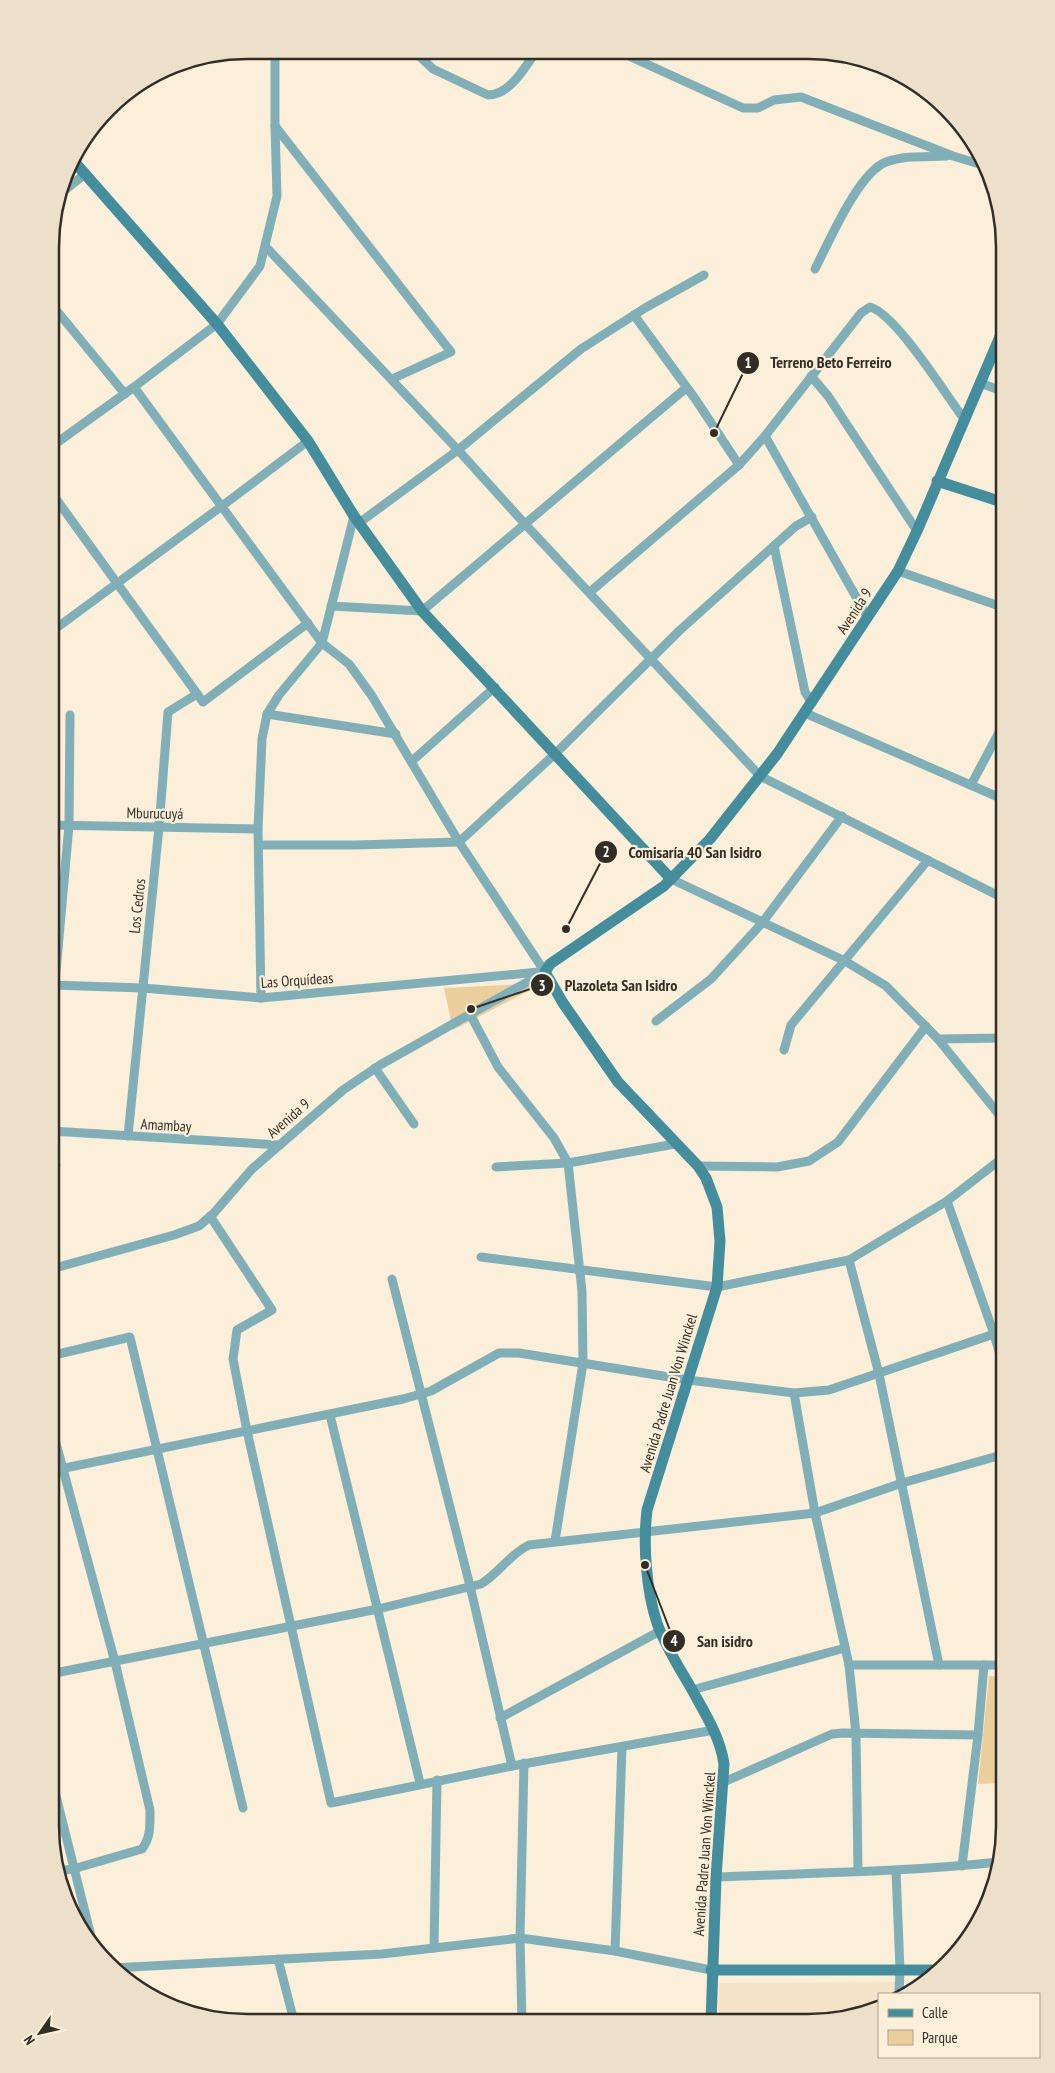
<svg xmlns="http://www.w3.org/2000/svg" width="1055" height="2073" viewBox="0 0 1055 2073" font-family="'PT Sans Narrow',sans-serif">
  <rect width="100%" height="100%" fill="#fcefd9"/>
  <path fill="#f4e3c6" d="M895 1982V1994H879V2009L872 2013 809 2023H718L719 1983Z"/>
  <g fill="#eace9c">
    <path d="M544 983 453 1030 444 988Z"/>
    <path d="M989 1676 1005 1677V1792L1003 1783 978 1784Z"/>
  </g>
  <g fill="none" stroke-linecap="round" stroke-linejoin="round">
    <g stroke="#81afb8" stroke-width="9">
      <path d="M414 51 433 69 488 95C510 95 524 68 536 52"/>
      <path d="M620 52 743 108H758L774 100 801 97 953 156 986 166"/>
      <path d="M275 126 451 352 392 379"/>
      <path d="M60 194 85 174"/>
      <path d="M266 247 458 450 525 524 760 776 1005 899"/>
      <path d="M815 269C829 242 858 173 886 162 905 155 928 157 947 156"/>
      <path d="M52 305 125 394"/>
      <path d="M634 315 696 400 739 465"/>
      <path d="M811 376 828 396 917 531"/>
      <path d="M980 383 1005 392"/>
      <path d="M134 387 322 643 349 664 372 696 459 842 545 972"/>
      <path d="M765 436 868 618"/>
      <path d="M51 447 134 387 217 324 260 266 277 196 275 126V50"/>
      <path d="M51 492 203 702 308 623"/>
      <path d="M359 523 458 450 581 349 645 308 704 275"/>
      <path d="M774 546 805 692 812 703"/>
      <path d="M898 571 1005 608"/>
      <path d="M590 592 739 465 765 436 861 313 870 307C896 314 946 395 964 419"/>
      <path d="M331 606 422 611 686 388"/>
      <path d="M51 632 222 506 308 441"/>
      <path d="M805 713 1005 800"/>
      <path d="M267 714 396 734"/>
      <path d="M412 761 495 687"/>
      <path d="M971 785 1005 721"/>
      <path d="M51 825 258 829"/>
      <path d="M259 845H356L459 842 556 753 679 631 796 526 812 517"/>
      <path d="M671 879 845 961 886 986 938 1039 1005 1122"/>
      <path d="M51 985 143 988 261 998 539 972"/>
      <path d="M261 998 258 829 262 739 267 714 279 695 322 643 354 516"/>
      <path d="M470 1014 498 1067 554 1138 568 1163 582 1291 583 1363 555 1541"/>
      <path d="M656 1021 711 979 762 923 842 816"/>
      <path d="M51 1028 69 825 70 715"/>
      <path d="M938 1039 1005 1038"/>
      <path d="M784 1050 791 1025 928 860"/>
      <path d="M375 1068 414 1124"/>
      <path d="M51 1131 280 1145"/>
      <path d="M128 1136 159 827 168 712 197 694"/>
      <path d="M51 1166 56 1165"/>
      <path d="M698 1166 777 1167 809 1161 838 1142 926 1026"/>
      <path d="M496 1167 568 1163 675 1144"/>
      <path d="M947 1201 994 1334 1005 1372"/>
      <path d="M210 1216 272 1310 237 1330 233 1359 247 1431 331 1803 512 1766 714 1730"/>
      <path d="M481 1257 717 1287 849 1260 947 1201 1005 1156"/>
      <path d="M849 1260 879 1374 939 1665"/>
      <path d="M51 1269 174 1235 199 1226 213 1214 252 1169 343 1090 380 1065 545 972"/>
      <path d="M392 1279 470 1586 512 1766"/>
      <path d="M50 1356 130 1337 243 1808"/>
      <path d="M794 1393 815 1513 849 1665 856 1734 858 1870"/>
      <path d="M330 1415 420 1783"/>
      <path d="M50 1421 115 1662 150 1810C150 1825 151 1837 142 1849L73 1869 57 1871"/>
      <path d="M50 1471 403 1399 431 1391 499 1353H519L688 1380 794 1393 829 1390 994 1334"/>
      <path d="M849 1665H1005"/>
      <path d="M50 1674 378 1609 481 1584C499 1573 510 1554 529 1545L815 1513 902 1483 1005 1454"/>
      <path d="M692 1690 845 1648"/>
      <path d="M500 1718 660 1631"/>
      <path d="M50 1772 94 1948"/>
      <path d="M724 1782 832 1734 843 1733 978 1735"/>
      <path d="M962 1866 978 1735 984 1665"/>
      <path d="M896 1871 900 1970 899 1994"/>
      <path d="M716 1877C811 1873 905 1872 999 1862"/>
      <path d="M434 1948 437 1780"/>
      <path d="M615 1951 622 1747"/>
      <path d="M278 1959 294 2021"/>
      <path d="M111 1968 382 1954 520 1938 615 1951 711 1970"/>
      <path d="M522 2022 520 1938 524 1763"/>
    </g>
    <g stroke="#448d9c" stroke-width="11">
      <path d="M71 158 217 324 308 441 354 516 422 611 671 879"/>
      <path d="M937 481 1005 503"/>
      <path d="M711 1970H939"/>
      <path d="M711 2023 716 1877 724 1764C720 1736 704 1712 691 1688 679 1667 665 1646 657 1623 646 1590 643 1544 647 1510L717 1287 720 1241 717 1207 706 1178 698 1166 618 1082 563 1003 545 972 550 964 664 886 710 839 777 754 898 571 917 531 1005 325"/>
    </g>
  </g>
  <g text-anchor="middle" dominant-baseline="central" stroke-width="4.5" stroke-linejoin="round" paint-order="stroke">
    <g font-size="15" fill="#332e25" stroke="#fcefd9">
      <text transform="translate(854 611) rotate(-57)">Avenida 9</text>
      <text transform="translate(155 813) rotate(1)">Mburucuyá</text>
      <text transform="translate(137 906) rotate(-84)">Los Cedros</text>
      <text transform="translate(297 980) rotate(-4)">Las Orquídeas</text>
      <text transform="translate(288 1118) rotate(-41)">Avenida 9</text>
      <text transform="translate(166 1125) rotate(3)">Amambay</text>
      <text transform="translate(668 1393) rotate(-73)">Avenida Padre Juan Von Winckel</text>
      <text transform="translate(704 1854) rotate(-86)">Avenida Padre Juan Von Winckel</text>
    </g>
  </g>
  <path d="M0 0H1055V2073H0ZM247 59H808A188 188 0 0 1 996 247V1826A188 188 0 0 1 808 2014H247A188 188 0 0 1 59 1826V247A188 188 0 0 1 247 59Z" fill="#ece0cb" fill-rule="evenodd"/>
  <path fill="none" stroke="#332e25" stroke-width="2.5" d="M247 59H808A188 188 0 0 1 996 247V1826A188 188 0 0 1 808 2014H247A188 188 0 0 1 59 1826V247A188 188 0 0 1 247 59Z"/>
  <path fill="none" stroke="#332e25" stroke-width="2" d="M714 433L748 363M566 929L606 852M471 1009L542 985M645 1565L674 1641"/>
  <g fill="#332e25" stroke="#fcefd9" stroke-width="2">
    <circle cx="714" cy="433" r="5"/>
    <circle cx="566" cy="929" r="5"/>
    <circle cx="471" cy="1009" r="5"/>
    <circle cx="645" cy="1565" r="5"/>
    <circle cx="748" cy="363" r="12"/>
    <circle cx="606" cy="852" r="12"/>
    <circle cx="542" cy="985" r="12"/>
    <circle cx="674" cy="1641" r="12"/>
  </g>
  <g font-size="15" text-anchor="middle" font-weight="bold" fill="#fff">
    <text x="748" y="368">1</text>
    <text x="606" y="857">2</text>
    <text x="542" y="991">3</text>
    <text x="674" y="1646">4</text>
  </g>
  <g font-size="16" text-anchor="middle" font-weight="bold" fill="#332e25" stroke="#fcefd9" stroke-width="4.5" stroke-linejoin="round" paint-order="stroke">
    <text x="831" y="368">Terreno Beto Ferreiro</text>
    <text x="695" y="858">Comisaría 40 San Isidro</text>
    <text x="621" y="991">Plazoleta San Isidro</text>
    <text x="725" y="1647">San isidro</text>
  </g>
  <rect x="878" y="1993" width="162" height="65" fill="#fcefd9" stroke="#aca291"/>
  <rect x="888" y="2009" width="25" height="8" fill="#448d9c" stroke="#aca291"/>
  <text x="922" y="2018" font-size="15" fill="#332e25">Calle</text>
  <rect x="888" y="2030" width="25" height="15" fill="#eace9c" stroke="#aca291"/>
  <text x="922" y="2043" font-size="15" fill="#332e25">Parque</text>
  <g transform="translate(40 2033) rotate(236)" stroke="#fcefd9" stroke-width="4" paint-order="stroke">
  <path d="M0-4L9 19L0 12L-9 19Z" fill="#332e25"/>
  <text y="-8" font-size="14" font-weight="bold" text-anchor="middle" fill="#332e25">N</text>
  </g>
</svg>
